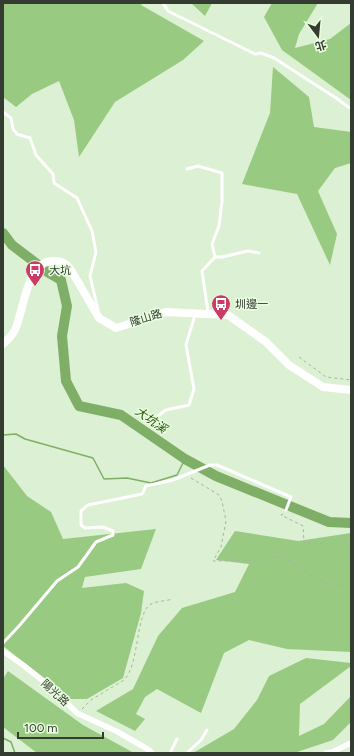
<svg xmlns="http://www.w3.org/2000/svg" width="354" height="756" viewBox="0 0 354 756" font-family="Figtree,'Noto Sans TC',sans-serif">
  <rect width="100%" height="100%" fill="#dcf0d3"/>
  <g fill="#99ca81">
    <path d="M3 3H143L141 5 204 41 183 60 115 102 79 157 74 120 59 81 32 94 16 107 3 97Z"/>
    <path d="M191 3H212L205 16Z"/>
    <path d="M272 3H318L299 34 295 48 330 39 351 23V100L282 50 264 17Z"/>
    <path d="M273 67 309 97 314 127 351 132V163L335 168 318 191 337 234 330 265 297 194 242 184 270 113Z"/>
    <path d="M3 465 27 496 51 512 63 539 156 529 141 569 85 577 82 588 126 583 144 591 141 613 123 678 87 699H71L3 646Z"/>
    <path d="M235 531 298 541 351 533V652L287 649 249 640 224 653 201 713 157 689 145 697 136 714 145 719 135 731 96 711 133 689 158 636 182 608 235 592 249 564 216 560Z"/>
    <path d="M306 658 351 663V666L300 704 299 736 324 724 351 696V722L333 740 294 753H193L234 729 257 700 269 676Z"/>
    <path d="M8 671 83 725 134 753H37L3 727V679Z"/>
  </g>
  <g fill="none" stroke-linecap="round" stroke-linejoin="round">
    <g stroke="#7faf67" stroke-width="1.5">
      <path d="M3 435 16 434 25 439 93 458 104 479 127 478 151 483 177 475 185 459"/>
      <path d="M3 738 11 742 15 753"/>
    </g>
    <path stroke="#7faf67" stroke-width="10" d="M3 233 12 245 49 273 61 280 67 306 62 336 66 381 79 406 121 415 185 459 216 476 329 522 351 523"/>
    <g stroke="#a6b69f" stroke-width="1" stroke-dasharray="3 3" stroke-linecap="butt">
      <path d="M299 357 326 377 351 380"/>
      <path d="M191 478 219 495 222 501 226 521 221 547 213 561 264 560 281 556C301 568 328 591 351 585"/>
      <path d="M283 514 281 515 303 526 304 543 339 544 351 542"/>
      <path d="M82 709 91 700 124 680C140 664 135 613 151 604 157 601 166 601 173 599"/>
    </g>
    <g stroke="#fff" stroke-width="3">
      <path d="M163 3 168 11 255 54 261 53 274 58 336 98 351 109"/>
      <path d="M3 112 11 118 13 129 17 134 30 138 36 155 53 174 54 183 77 198 92 231 96 252 90 276 98 310"/>
      <path d="M187 169 198 166 222 173V201L219 226 212 244 215 257 202 271 208 312"/>
      <path d="M215 257H222L248 251 259 253"/>
      <path d="M145 420 155 418 166 410 189 405 194 389 186 345 195 315"/>
      <path d="M3 643 19 626 57 581 78 567 96 542 113 535V531L103 527 85 528 81 525V511L88 505 142 494 146 486 173 480 210 465H217L291 497 286 510"/>
      <path d="M170 753 177 739"/>
      <path d="M187 753 201 740 207 730"/>
    </g>
    <g stroke="#fff" stroke-width="5.5">
      <path d="M3 651 23 665 52 688 77 713 118 732 149 750 152 753"/>
      <path d="M326 753 332 752 351 743"/>
    </g>
    <path stroke="#fff" stroke-width="8" d="M3 344C8 340 12 335 15 330 24 311 26 261 53 261 62 261 66 263 71 270L99 318 116 328 166 312 228 315 266 342 289 365 323 387 351 390"/>
  </g>
  <defs>
    <g id="bus-pin" transform="scale(1)"><path d="M0 17L-7.5 6A9.5 9.5 0 1 1 7.5 6Z" fill="#ca3c65" stroke="#e9fde0"/><path d="M-5-6H5V4H4V6H2V4H-2V6H-4V4H-5ZM-3.5-4V0h7V-4ZM-3.5 1.2v1.5H-2V1.2ZM2 1.2v1.5H3.5V1.2Z" fill="#fff"/></g>
  </defs>
  <g fill-rule="evenodd">
    <use href="#bus-pin" x="35" y="270"/>
    <use href="#bus-pin" x="221" y="304"/>
  </g>
  <g text-anchor="middle" dominant-baseline="central" stroke-width="3" stroke-linejoin="round" paint-order="stroke">
    <g font-size="11" fill="#343b30" stroke="#e9fde0" text-anchor="start">
      <text x="49" y="270">大坑</text>
      <text x="235" y="304">圳邊一</text>
    </g>
    <g font-size="11" fill="#343b30" stroke="#e9fde0">
      <text transform="translate(146 318) rotate(-17)">隆山路</text>
      <text transform="translate(55 693) rotate(43)">陽光路</text>
    </g>
    <g font-size="12" font-style="italic" fill="#244f00" stroke="#e9fde0">
      <text transform="translate(151 420) rotate(35)">大坑溪</text>
    </g>
  </g>
  <rect width="354" height="756" fill="none" stroke="#343b30" stroke-width="8"/>
  <g transform="translate(318 36) rotate(164)" stroke="#e9fde0" stroke-width="3" paint-order="stroke">
  <path d="M0-3L7 15L0 10L-7 15Z" fill="#343b30"/>
  <text y="-6" font-size="11" font-weight="bold" text-anchor="middle" fill="#343b30">北</text>
  </g>
  <path d="M18 732v6h85v-6" fill="none" stroke="#343b30" stroke-width="2"/>
  <text x="24" y="732" font-size="12" fill="#343b30" stroke="#e9fde0" stroke-width="3" paint-order="stroke">100 m</text>
</svg>
